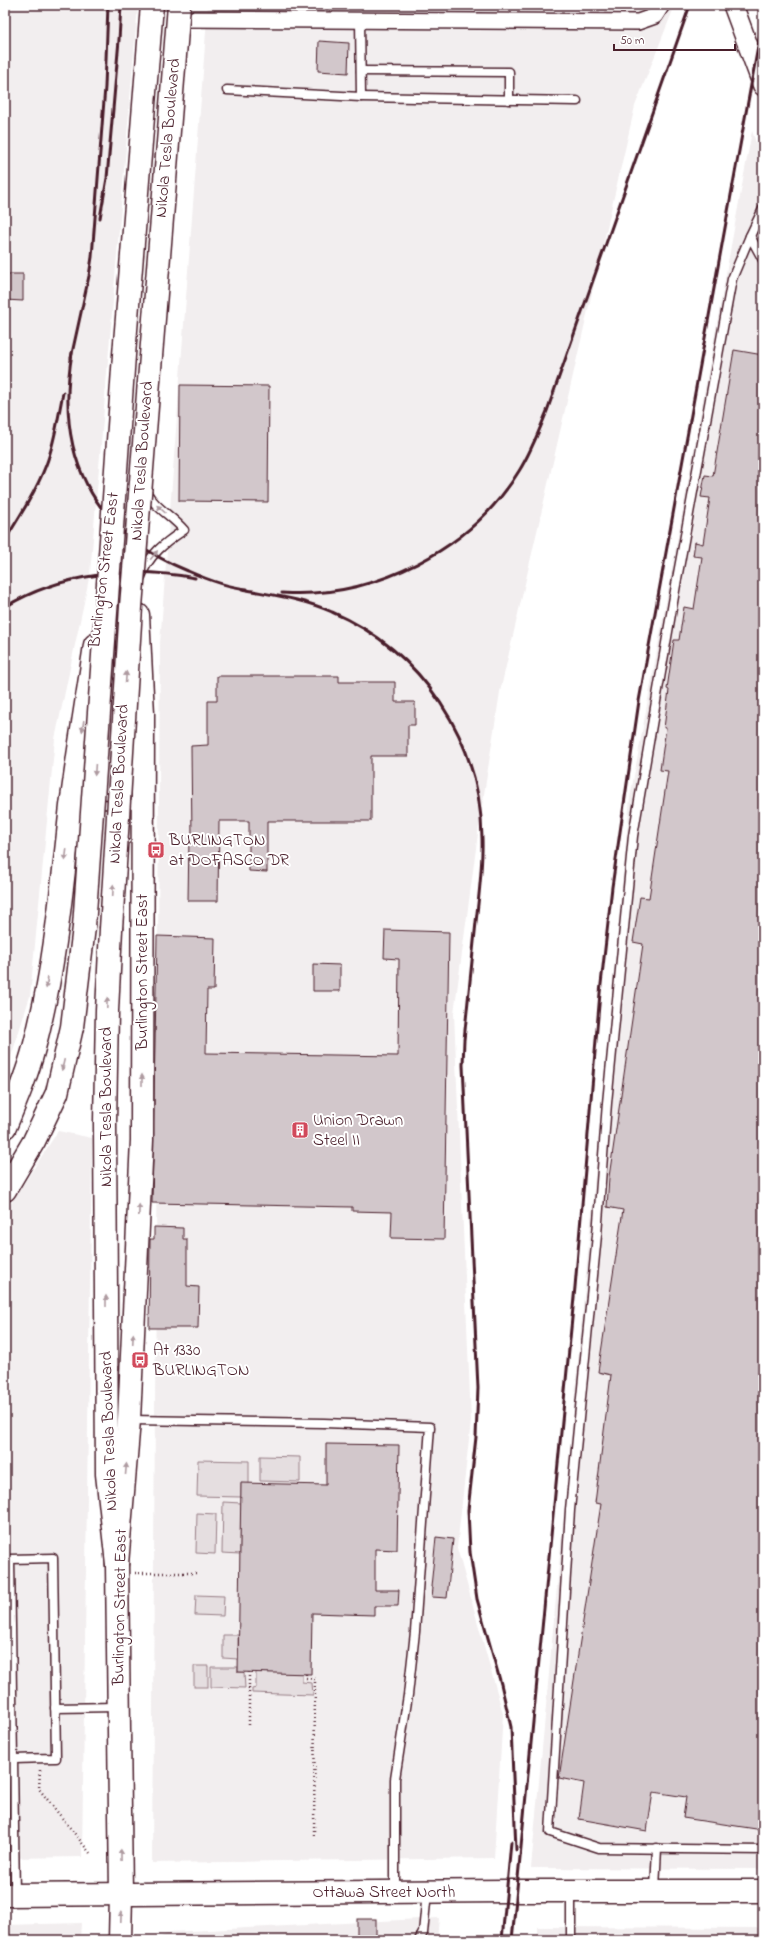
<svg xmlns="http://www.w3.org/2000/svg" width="768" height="1945" viewBox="0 0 768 1945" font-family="'Indie Flower',sans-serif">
  <rect width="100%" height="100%" fill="#fff"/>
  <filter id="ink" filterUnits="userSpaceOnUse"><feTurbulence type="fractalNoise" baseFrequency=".025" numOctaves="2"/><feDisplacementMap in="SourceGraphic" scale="8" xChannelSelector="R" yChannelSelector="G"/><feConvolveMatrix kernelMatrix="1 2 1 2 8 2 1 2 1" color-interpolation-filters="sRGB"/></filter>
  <g filter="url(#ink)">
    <g fill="#f2eeef">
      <path d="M5 5H138L90 574 55 739 30 996 5 1076Z"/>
      <path d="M208 5H675L635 106 500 692 479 826 454 1013 471 1421 457 1548 503 1714 494 1858 152 1863 160 643Z"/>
      <path d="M752 131 763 163V1869L531 1868 630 798Z"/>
      <path d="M58 1131 92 1138 82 1857 5 1858V1213Z"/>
      <path d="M439 1918 437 1940H155L171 1932Z"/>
      <path d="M81 1923 80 1940H5V1925Z"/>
      <path d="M537 1927 763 1928V1940H537Z"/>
    </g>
    <g fill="#e5dee0" stroke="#987e86">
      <path d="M260 1456 300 1457V1482L260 1481Z"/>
      <path d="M198 1460 249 1461V1484H241V1497L197 1496Z"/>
      <path d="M223 1502 241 1503 240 1554 222 1553Z"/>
      <path d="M197 1513 216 1514 215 1554 196 1553Z"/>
      <path d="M196 1595 224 1596 223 1616 195 1615Z"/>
      <path d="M223 1635H238V1659L223 1658Z"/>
      <rect x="194" y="1666" width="14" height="21"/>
      <path d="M211 1667H238V1672H244L245 1688 211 1687Z"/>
      <path d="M256 1672 302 1673V1682L312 1683 313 1695 252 1693V1689L256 1688Z"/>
    </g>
    <g fill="#d2c7cb" stroke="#4a1f2b">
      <path d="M319 41 349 43 348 73 318 71Z"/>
      <path d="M5 274H23V301L5 300Z"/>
      <path d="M734 350 763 355V1830L683 1818 686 1797 653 1792 647 1831 579 1819 584 1783 559 1778 601 1504 595 1503 611 1375 598 1372 623 1210 607 1207 609 1177 643 944 633 942 640 897 649 898 668 771 660 770 666 728H664L669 690 667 689 674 640H679L684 607 694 609 702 557 693 556 695 542 703 544 710 498 701 497 705 475 713 476Z"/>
      <path d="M180 385 269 386 268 502 179 501Z"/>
      <path d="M217 676H339V682H395V702H415V725H408V756H371V821H267V872L249 871V821H219L218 901H188L189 838H192L191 746 208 745V701H217Z"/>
      <path d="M385 930 449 932 444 1239 391 1238 392 1212 352 1211V1207L152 1203 157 936 215 938 214 990H207L206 1053 398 1056 399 959 384 958Z"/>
      <path d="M313 964 340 965V991H313Z"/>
      <path d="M154 1227 183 1228V1239H187V1286L199 1287 198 1328H149L150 1239H154Z"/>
      <path d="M326 1444 399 1445 397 1550 375 1549V1590H399L398 1606H374V1615L312 1613 311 1674 238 1672 241 1483 326 1485Z"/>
      <path d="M436 1537 453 1539 447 1598 432 1597 433 1588 431 1587Z"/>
      <rect x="357" y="1919" width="19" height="21"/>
    </g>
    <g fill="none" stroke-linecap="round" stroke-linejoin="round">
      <g stroke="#4a1f2b" stroke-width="11">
        <g id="service">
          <path d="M361 71 509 72V100"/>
          <path d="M227 90 361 97 360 20"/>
          <path d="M361 97 577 101"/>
          <path d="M750 236 763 209"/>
          <path d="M763 260 750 236 732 279 677 579 633 836 607 1103 597 1235 570 1510 550 1832 599 1848 763 1850"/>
          <path d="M141 577C148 555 166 542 184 530 171 515 155 508 146 491"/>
          <path d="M93 804 142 805"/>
          <path d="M130 1420 324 1423 430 1427 415 1632 408 1695 395 1779V1891"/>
          <path d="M55 1708 118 1707"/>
          <path d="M5 1759C22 1759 39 1758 56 1758L53 1558 10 1559C12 1671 13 1782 15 1894"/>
          <path d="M655 1889 657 1848"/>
          <path d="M571 1892V1940"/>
          <path d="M419 1940 423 1933 427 1892"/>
        </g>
      </g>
      <g stroke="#4a1f2b" stroke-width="18">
        <path id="minor" d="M176 19 638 22 655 16 662 5"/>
      </g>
      <g stroke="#4a1f2b" stroke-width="22">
        <path id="tertiary" d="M733 5 763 86"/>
      </g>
      <g stroke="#4a1f2b" stroke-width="25">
        <g id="secondary">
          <path d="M5 1127C16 1101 27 1075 34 1048 55 969 62 887 71 806 78 752 87 699 95 645"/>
          <path d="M5 1895 507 1891H763"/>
          <path d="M120 1940 121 1894 117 1564 129 1420 142 1140 143 714 138 615"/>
        </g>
      </g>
      <g stroke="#4a1f2b" stroke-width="25">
        <g id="motorway">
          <path d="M111 929 107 1011 105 1123 107 1474 117 1564"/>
          <path d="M5 1190 34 1141 57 1093 72 1027 84 927"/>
        </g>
      </g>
      <g stroke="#4a1f2b" stroke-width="2.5" stroke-dasharray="1 3" stroke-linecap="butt">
        <path d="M135 1573H196"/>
        <path d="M249 1672V1726"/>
        <path d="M306 1674V1678L315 1679 314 1837"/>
        <path d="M40 1770 39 1789 90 1853"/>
      </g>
      <use href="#service" stroke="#fff" stroke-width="8"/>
      <use href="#minor" stroke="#fff" stroke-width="15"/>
      <use href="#tertiary" stroke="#fff" stroke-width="19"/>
      <use href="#secondary" stroke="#fff" stroke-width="22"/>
      <use href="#motorway" stroke="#fff" stroke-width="22"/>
      <g stroke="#4a1f2b" stroke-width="3">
        <path d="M100 218 107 178 119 40 121 5"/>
        <path d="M72 353C55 454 91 532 188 571 206 579 227 587 247 589"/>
        <path d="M71 358 89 276 92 257 105 87 108 5"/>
        <path d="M5 540C20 516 36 491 46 465 55 442 58 417 63 393"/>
        <path d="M242 589C272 595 304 599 332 612 422 651 481 740 482 838 483 866 479 894 476 922 472 961 468 1001 464 1040L463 1065 478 1388 476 1437 468 1510 470 1552 477 1599 501 1684 511 1727 516 1850"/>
        <path d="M282 593C374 599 471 550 519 471 531 452 539 431 547 411L690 5"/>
        <path d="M5 607C61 573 131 566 195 578"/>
        <path d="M502 1940 511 1842"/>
        <path d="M512 1940 575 1287 600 993 612 887 639 701 763 19"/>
      </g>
      <g stroke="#4a1f2b" stroke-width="25" stroke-linecap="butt">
        <g id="motorway-bridge">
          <path d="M84 927 124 355 152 5"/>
          <path d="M111 929 131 607 179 5"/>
        </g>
      </g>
      <use href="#motorway-bridge" stroke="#fff" stroke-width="22"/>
    </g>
    <defs><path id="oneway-solid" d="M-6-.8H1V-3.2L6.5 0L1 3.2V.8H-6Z"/></defs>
    <g fill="#ae9aa0">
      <use href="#oneway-solid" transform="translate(161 509) rotate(-138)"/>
      <use href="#oneway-solid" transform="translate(154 555) rotate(-51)"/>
      <use href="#oneway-solid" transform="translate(126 677) rotate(-86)"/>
      <use href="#oneway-solid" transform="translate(83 726) rotate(98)"/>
      <use href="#oneway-solid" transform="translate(95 770) rotate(94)"/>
      <use href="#oneway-solid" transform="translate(66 855) rotate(97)"/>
      <use href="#oneway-solid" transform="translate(113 890) rotate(-87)"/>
      <use href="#oneway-solid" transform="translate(47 983) rotate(99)"/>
      <use href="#oneway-solid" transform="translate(107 1003) rotate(-88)"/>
      <use href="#oneway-solid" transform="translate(63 1065) rotate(103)"/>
      <use href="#oneway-solid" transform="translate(142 1080) rotate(-90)"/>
      <use href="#oneway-solid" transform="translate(139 1210) rotate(-88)"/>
      <use href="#oneway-solid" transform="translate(106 1301) rotate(-90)"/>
      <use href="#oneway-solid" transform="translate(133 1339) rotate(-87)"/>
      <use href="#oneway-solid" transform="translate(126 1469) rotate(-85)"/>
      <use href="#oneway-solid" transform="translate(121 1855) rotate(-91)"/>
      <use href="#oneway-solid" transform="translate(121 1917) rotate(-88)"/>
    </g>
  </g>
  <defs>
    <g id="bus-square" transform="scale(0.9)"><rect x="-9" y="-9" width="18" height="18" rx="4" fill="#d1495b" stroke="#fff"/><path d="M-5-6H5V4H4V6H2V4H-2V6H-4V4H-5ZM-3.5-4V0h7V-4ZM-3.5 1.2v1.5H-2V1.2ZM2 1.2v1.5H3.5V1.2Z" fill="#fff"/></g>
    <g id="building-square" transform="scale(0.9)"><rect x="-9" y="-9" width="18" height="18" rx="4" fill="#d1495b" stroke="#fff"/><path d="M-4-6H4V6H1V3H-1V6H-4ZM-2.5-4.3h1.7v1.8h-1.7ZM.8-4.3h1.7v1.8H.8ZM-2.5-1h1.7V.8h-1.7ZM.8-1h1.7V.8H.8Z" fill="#fff"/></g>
  </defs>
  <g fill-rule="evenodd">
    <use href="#bus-square" x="156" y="850"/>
    <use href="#building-square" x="300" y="1130"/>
    <use href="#bus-square" x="140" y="1360"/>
  </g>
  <g text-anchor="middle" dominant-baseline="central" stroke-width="4" stroke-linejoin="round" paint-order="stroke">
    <g font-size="17" fill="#4a1f2b" stroke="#fff">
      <text transform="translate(168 138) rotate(-85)">Nikola Tesla Boulevard</text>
      <text transform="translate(142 461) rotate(-86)">Nikola Tesla Boulevard</text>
      <text transform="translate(104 570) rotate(-83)">Burlington Street East</text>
      <text transform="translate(119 784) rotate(-87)">Nikola Tesla Boulevard</text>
      <text transform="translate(142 972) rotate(-90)">Burlington Street East</text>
      <text transform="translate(106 1107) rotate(-90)">Nikola Tesla Boulevard</text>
      <text transform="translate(109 1431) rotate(-92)">Nikola Tesla Boulevard</text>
      <text transform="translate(120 1607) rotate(-89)">Burlington Street East</text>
      <text x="384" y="1892">Ottawa Street North</text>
    </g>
    <g font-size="17" fill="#4a1f2b" stroke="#fff" text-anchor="start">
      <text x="169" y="840">BURLINGTON<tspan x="169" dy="20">at DOFASCO DR</tspan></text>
      <text x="313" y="1120">Union Drawn<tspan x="313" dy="20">Steel II</tspan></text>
      <text x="153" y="1350">At 1330<tspan x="153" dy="20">BURLINGTON</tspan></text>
    </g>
  </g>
  <rect width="768" height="1945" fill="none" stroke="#fff" stroke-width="20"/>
  <rect x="10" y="10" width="748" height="1925" fill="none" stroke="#4a1f2b" stroke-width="1.5" filter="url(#ink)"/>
  <path d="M614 44v6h121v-6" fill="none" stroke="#4a1f2b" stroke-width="2"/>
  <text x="620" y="44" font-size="12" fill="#4a1f2b" stroke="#ffffff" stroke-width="3" paint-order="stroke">50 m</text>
</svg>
